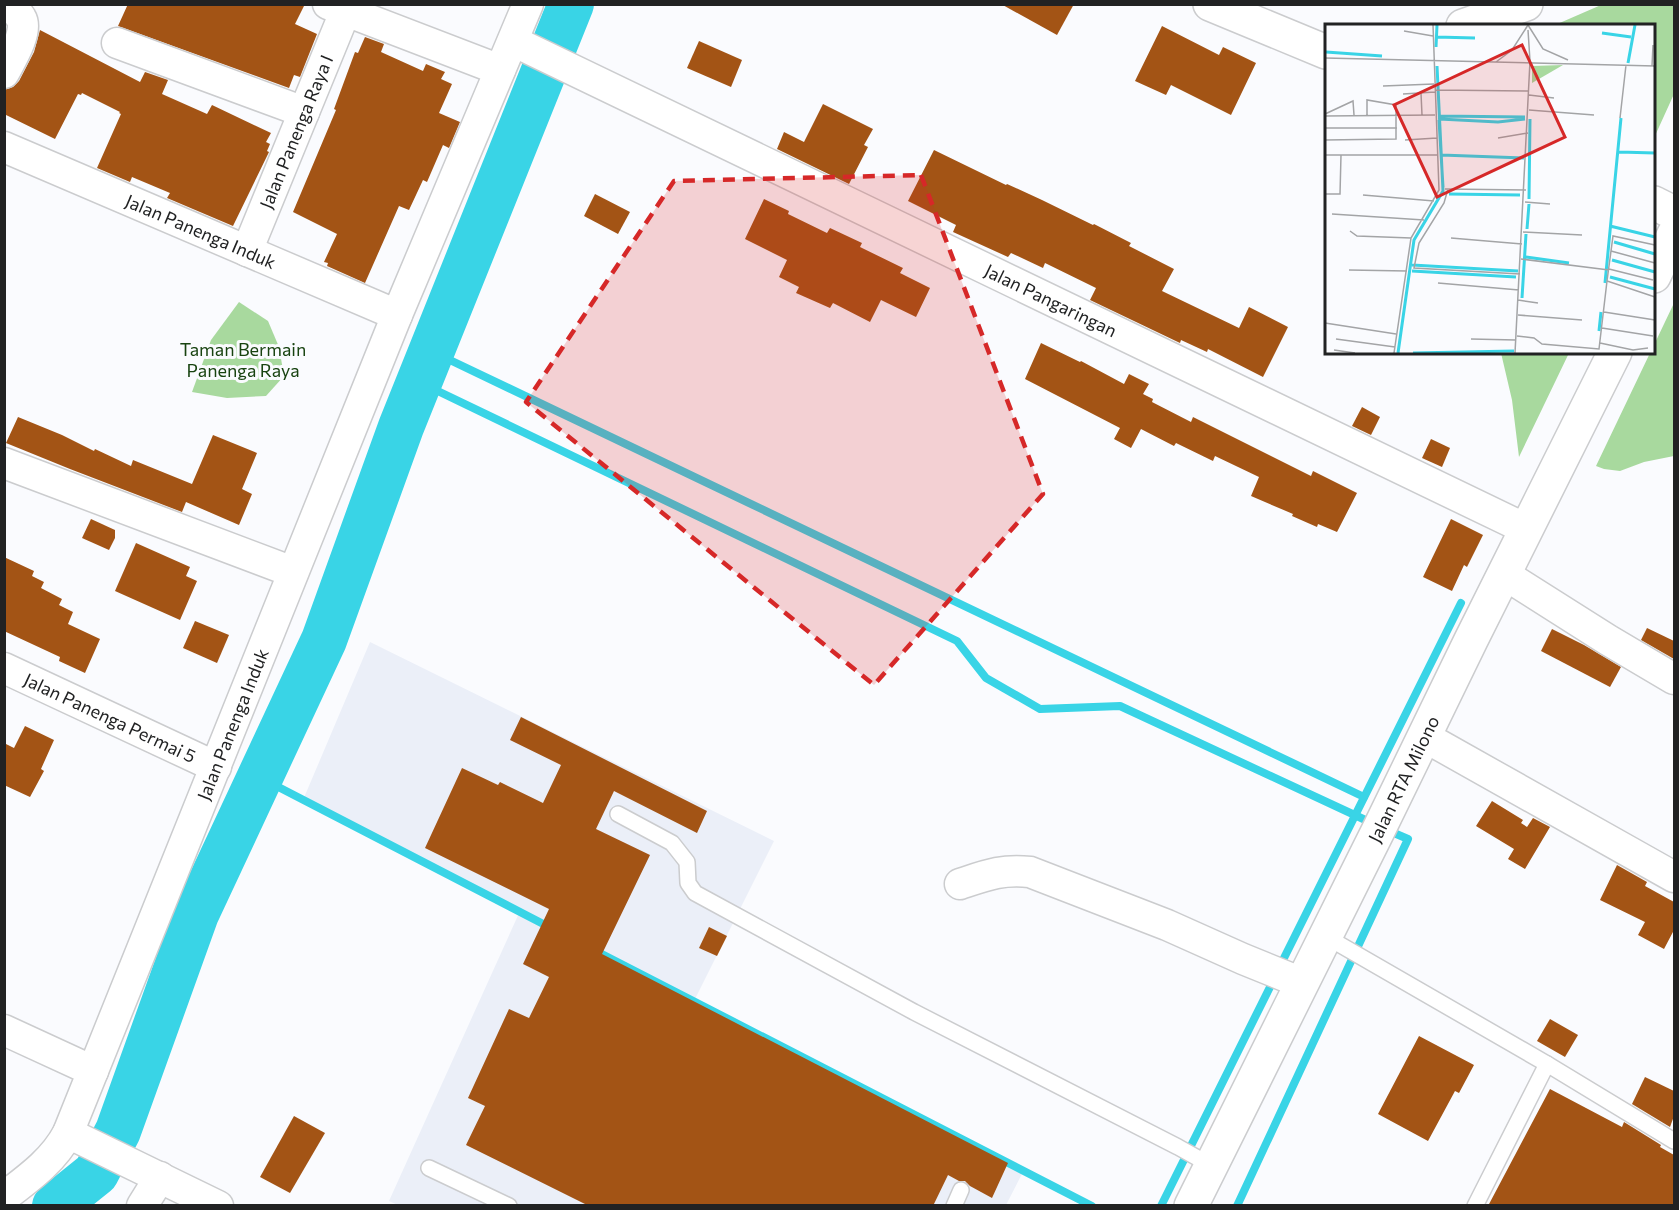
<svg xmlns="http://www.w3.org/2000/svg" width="1679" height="1210" viewBox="0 0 1679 1210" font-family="Commissioner,sans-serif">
  <rect width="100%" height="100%" fill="#fafbfe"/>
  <path fill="#ebeff8" d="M370 642 774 841 694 1001 1024 1170 1006 1205 400 1206 389 1201 520 911 303 800Z"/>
  <g fill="#a8d99e">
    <path d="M1601 5H1674V94L1654 138V26L1555 25Z"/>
    <path d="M239 302 268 321 279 347 284 376 266 396 227 398 192 392 211 340Z"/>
    <path d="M1674 303V456L1644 462 1620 471 1604 469 1596 466 1650 353 1654 352V345Z"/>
    <path d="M1501 353H1569L1519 457 1512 400Z"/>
  </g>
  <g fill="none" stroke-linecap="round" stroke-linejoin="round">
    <g stroke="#39d4e6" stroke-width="8">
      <path d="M542 48 559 4"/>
      <path d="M431 351 1364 797"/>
      <path d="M419 382 957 641 986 678 1040 709 1120 706 1374 824"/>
      <path d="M259 777 551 928"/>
      <path d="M594 950 1092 1206"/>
      <path d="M1280 966 1461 603"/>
      <path d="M118 1131 193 888 286 688 368 497 450 273 537 59"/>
      <path d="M64 1199 78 1206"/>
      <path d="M1161 1206 1275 977"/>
      <path d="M1237 1206 1408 839 1387 830"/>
    </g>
    <path stroke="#39d4e6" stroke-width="46" d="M55 1206 96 1173 118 1131 196 914 324 640 401 427 571 4"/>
  </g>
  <g fill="#a35415">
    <path d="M128 4H305L295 24 317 34 300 77 294 75 289 88 118 26Z"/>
    <path d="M1001 4H1074L1057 35Z"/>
    <path d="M1162 26 1219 55 1223 47 1256 63 1231 115 1171 85 1166 95 1135 81Z"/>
    <path d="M40 30 140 82 145 72 168 80 162 94 207 114 212 105 271 133 266 142 270 144 267 151 269 152 233 226 167 198 170 193 132 177 130 182 97 168 121 114 119 113 120 112 82 93 81 95 78 94 55 139 4 114V90L13 87 19 81 34 52Z"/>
    <path d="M365 37 384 44 381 52 423 71 426 64 445 72 441 79 452 84 439 113 460 122 449 148 443 145 427 182 423 180 409 210 399 206 365 283 327 266 328 263 324 262 337 234 293 212 336 110 334 109 355 52 358 53Z"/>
    <path d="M699 41 742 60 731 87 687 68Z"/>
    <path d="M823 104 873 129 864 145 868 147 849 184 777 149 784 132 804 142Z"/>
    <path d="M934 150 1006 185 1007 184 1042 200 1093 225 1094 224 1131 243 1129 246 1174 269 1162 291 1239 328 1249 307 1288 327 1263 377 1208 349 1207 352 1181 340 1180 343 1090 300 1096 288 1045 263 1043 268 1011 253 1008 257 953 232 956 225 908 201Z"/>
    <path d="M595 194 630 212 618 234 584 216Z"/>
    <path d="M764 199 789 211 788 214 827 233 830 228 862 243 860 247 903 268 900 273 930 288 916 317 881 300 870 322 833 303 830 308 796 293 799 287 779 277 787 260 745 239Z"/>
    <path d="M1041 343 1080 362 1081 361 1124 384 1129 374 1149 384 1143 394 1153 399 1152 402 1191 422 1193 417 1311 476 1313 471 1357 493 1337 532 1318 524 1317 527 1292 516 1293 514 1251 496 1259 477 1215 456 1213 461 1176 443 1174 446 1141 429 1131 448 1114 439 1120 428 1025 379Z"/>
    <path d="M1362 407 1380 417 1371 435 1352 426Z"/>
    <path d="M18 417 62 435 94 451 95 449 131 466 133 460 192 484 213 435 257 453 242 489 252 494 239 525 186 502 182 512 70 469 6 443Z"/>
    <path d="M1431 439 1450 448 1442 467 1422 458Z"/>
    <path d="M91 519 115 530V538L109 550 82 538Z"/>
    <path d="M1451 519 1483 535 1467 567 1464 565 1452 591 1423 577Z"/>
    <path d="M136 543 190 567 186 576 197 581 180 620 115 591Z"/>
    <path d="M4 557 34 571 32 576 44 582 41 588 62 599 59 605 73 612 68 624 100 639 85 673 59 661 60 657 4 631Z"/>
    <path d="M195 621 229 635 217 663 183 648Z"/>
    <path d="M1647 628 1674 641V659L1641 640Z"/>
    <path d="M1552 629 1584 645 1621 667 1610 687 1541 651Z"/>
    <path d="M521 717 707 811 697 833 614 791 596 829 650 855 602 954 1008 1163 992 1198 970 1186 965 1181H959L948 1175 933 1206H589L466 1145 485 1106 468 1098 509 1009 529 1018 549 977 523 964 549 909 425 848 462 768 498 785 500 782 543 803 561 765 510 740Z"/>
    <path d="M25 726 54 740 41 769 44 771 30 797 4 785V743L14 748Z"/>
    <path d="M1492 801 1523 820 1521 823 1527 827 1533 818 1550 827 1525 869 1508 859 1514 849 1476 826Z"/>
    <path d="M1617 865 1647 882 1645 886 1674 902V930L1664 949 1638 935 1645 922 1600 900Z"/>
    <path d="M709 927 727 936 717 956 699 948Z"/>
    <path d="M1550 1019 1578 1035 1565 1057 1537 1041Z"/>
    <path d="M1419 1036 1474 1065 1459 1093 1455 1091 1428 1141 1378 1114Z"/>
    <path d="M1645 1077 1674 1091V1116L1670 1127 1632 1104Z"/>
    <path d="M1550 1089 1622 1127 1624 1122 1661 1145 1660 1147 1674 1155V1206H1488Z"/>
    <path d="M294 1116 325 1133 290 1193 260 1177Z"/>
  </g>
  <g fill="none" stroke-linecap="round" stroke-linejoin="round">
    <g stroke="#cbccce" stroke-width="18">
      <g id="service">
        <path d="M618 814 672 843 687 862 688 883 695 893 914 1012 1178 1147 1212 1166"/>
        <path d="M1325 936 1547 1064 1674 1141"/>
        <path d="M429 1168 509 1206"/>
        <path d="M954 1206 961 1190"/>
        <path d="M1475 1206 1547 1064"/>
      </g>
    </g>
    <g stroke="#cbccce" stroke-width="33">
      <g id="minor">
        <path d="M328 4 500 70"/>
        <path id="s1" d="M513 41 1526 529"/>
        <path d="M117 43 304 112"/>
        <path d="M4 73C11 60 29 31 21 18 18 12 11 8 6 4"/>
        <path id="s2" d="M4 147 397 315"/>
        <path id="s3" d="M247 251 345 12"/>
        <path d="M4 463 293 572"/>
        <path d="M1504 574 1608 640 1674 679"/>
        <path id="s4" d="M4 668 216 767"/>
        <path d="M1425 737 1674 877"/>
        <path d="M960 884C987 875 1002 869 1030 872L1167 925 1243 959 1302 983"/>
        <path d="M4 1030 93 1071"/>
        <path d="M68 1133 218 1206"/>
        <path id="s5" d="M4 1197C29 1178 54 1160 68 1133L397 315 528 4"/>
        <path d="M142 1206 160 1177"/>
      </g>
    </g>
    <g stroke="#cbccce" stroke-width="36">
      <g id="tertiary">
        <path d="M1654 276 1674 234"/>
        <path id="s6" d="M1191 1206 1380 827 1471 640 1615 352"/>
      </g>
    </g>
    <g stroke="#cbccce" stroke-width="36">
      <g id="trunk">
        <path d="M1210 4 1326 52"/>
        <path d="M1463 26 1526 4"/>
        <path d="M1654 203 1674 213"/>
      </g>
    </g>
    <use href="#service" stroke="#fff" stroke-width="15"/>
    <use href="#minor" stroke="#fff" stroke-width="30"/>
    <use href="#tertiary" stroke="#fff" stroke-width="33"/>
    <use href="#trunk" stroke="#fff" stroke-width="33"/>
  </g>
  <path fill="#d62828" fill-opacity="0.2" stroke="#d62828" stroke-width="4.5" stroke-dasharray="12 8" stroke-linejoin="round" d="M921 175 1043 494 874 685 526 402 674 181Z"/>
  <g text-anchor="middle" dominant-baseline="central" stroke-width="6" stroke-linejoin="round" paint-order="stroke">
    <g font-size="18" fill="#212223" stroke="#fafbfe">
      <text stroke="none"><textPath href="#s3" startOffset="129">Jalan Panenga Raya I</textPath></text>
      <text stroke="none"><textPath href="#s2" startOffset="214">Jalan Panenga Induk</textPath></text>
      <text stroke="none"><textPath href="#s1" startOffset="597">Jalan Pangaringan</textPath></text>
      <text stroke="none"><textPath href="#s4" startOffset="117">Jalan Panenga Permai 5</textPath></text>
      <text stroke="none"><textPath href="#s5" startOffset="532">Jalan Panenga Induk</textPath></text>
      <text stroke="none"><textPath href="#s6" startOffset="477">Jalan RTA Milono</textPath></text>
    </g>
    <g font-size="18" fill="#184310" stroke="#fafbfe">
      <text x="243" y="349">Taman Bermain<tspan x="243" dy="21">Panenga Raya</tspan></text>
    </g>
  </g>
  <g transform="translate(1325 24)">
    <rect width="330" height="330" fill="#fafbfe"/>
    <path d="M238 41 226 48 207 59V42Z" fill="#a8d99e"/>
    <path fill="none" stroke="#39d4e6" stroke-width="3" d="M277 9 306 13M111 13 150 14M111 23 112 1M1 28 57 32M303 39 310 1M114 92 200 93M114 95 173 98 200 95M114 96 118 163M294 128 330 129M116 131 199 134M124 170 195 171M204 175 205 95M285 202 330 213M202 205 204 180M289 218 330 230M201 233 244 239M287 236 330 248M87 241 193 247M87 247 191 253M285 253 330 265M280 259 296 94M197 274 201 210M274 307 276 288M73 329 89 216 118 167 112 42M88 329 189 327"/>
    <path fill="none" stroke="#a3a4a6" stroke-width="1.5" d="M203 1 218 25 243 36M203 6 205 37M79 7 108 12M0 34 330 42M171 38 187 26 203 1M327 42 328 21M58 62 109 60M110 66 204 67M96 69 97 91M78 70 110 68M204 71 229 74M204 86 269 91M0 90 28 77 29 91M0 92 110 91M295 94 301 41M0 104H72M173 114 203 109M0 116 71 115V81L42 76V91M80 116 112 114M0 131H113M120 165 201 166M123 165 119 179 94 219 89 244 195 250M0 170H15L16 131M38 171 109 177M200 178 225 180M7 190 99 196M25 207 32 212 86 214M198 208 257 211M126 214 197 220M330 221 288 212 282 257 330 273M286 227 330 239M196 235 284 246M284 245 328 256M24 246 82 247M113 259 194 266M193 276 213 279M279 288 330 296M193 291 257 296M0 299 71 310M277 304 328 312M192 312 209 314 217 320 274 325 282 257M11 315 70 323M146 315 191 316M275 319 308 326 323 324M9 326 30 329M69 329 86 214 114 166 108 1M190 329 205 37"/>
    <path fill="#d62828" fill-opacity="0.15" stroke="#d62828" stroke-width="3" d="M197 21 240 113 112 173 69 81Z"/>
    <rect width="330" height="330" fill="none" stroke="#212223" stroke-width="3"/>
  </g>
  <rect width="1679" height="1210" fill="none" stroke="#212223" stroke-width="12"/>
</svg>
